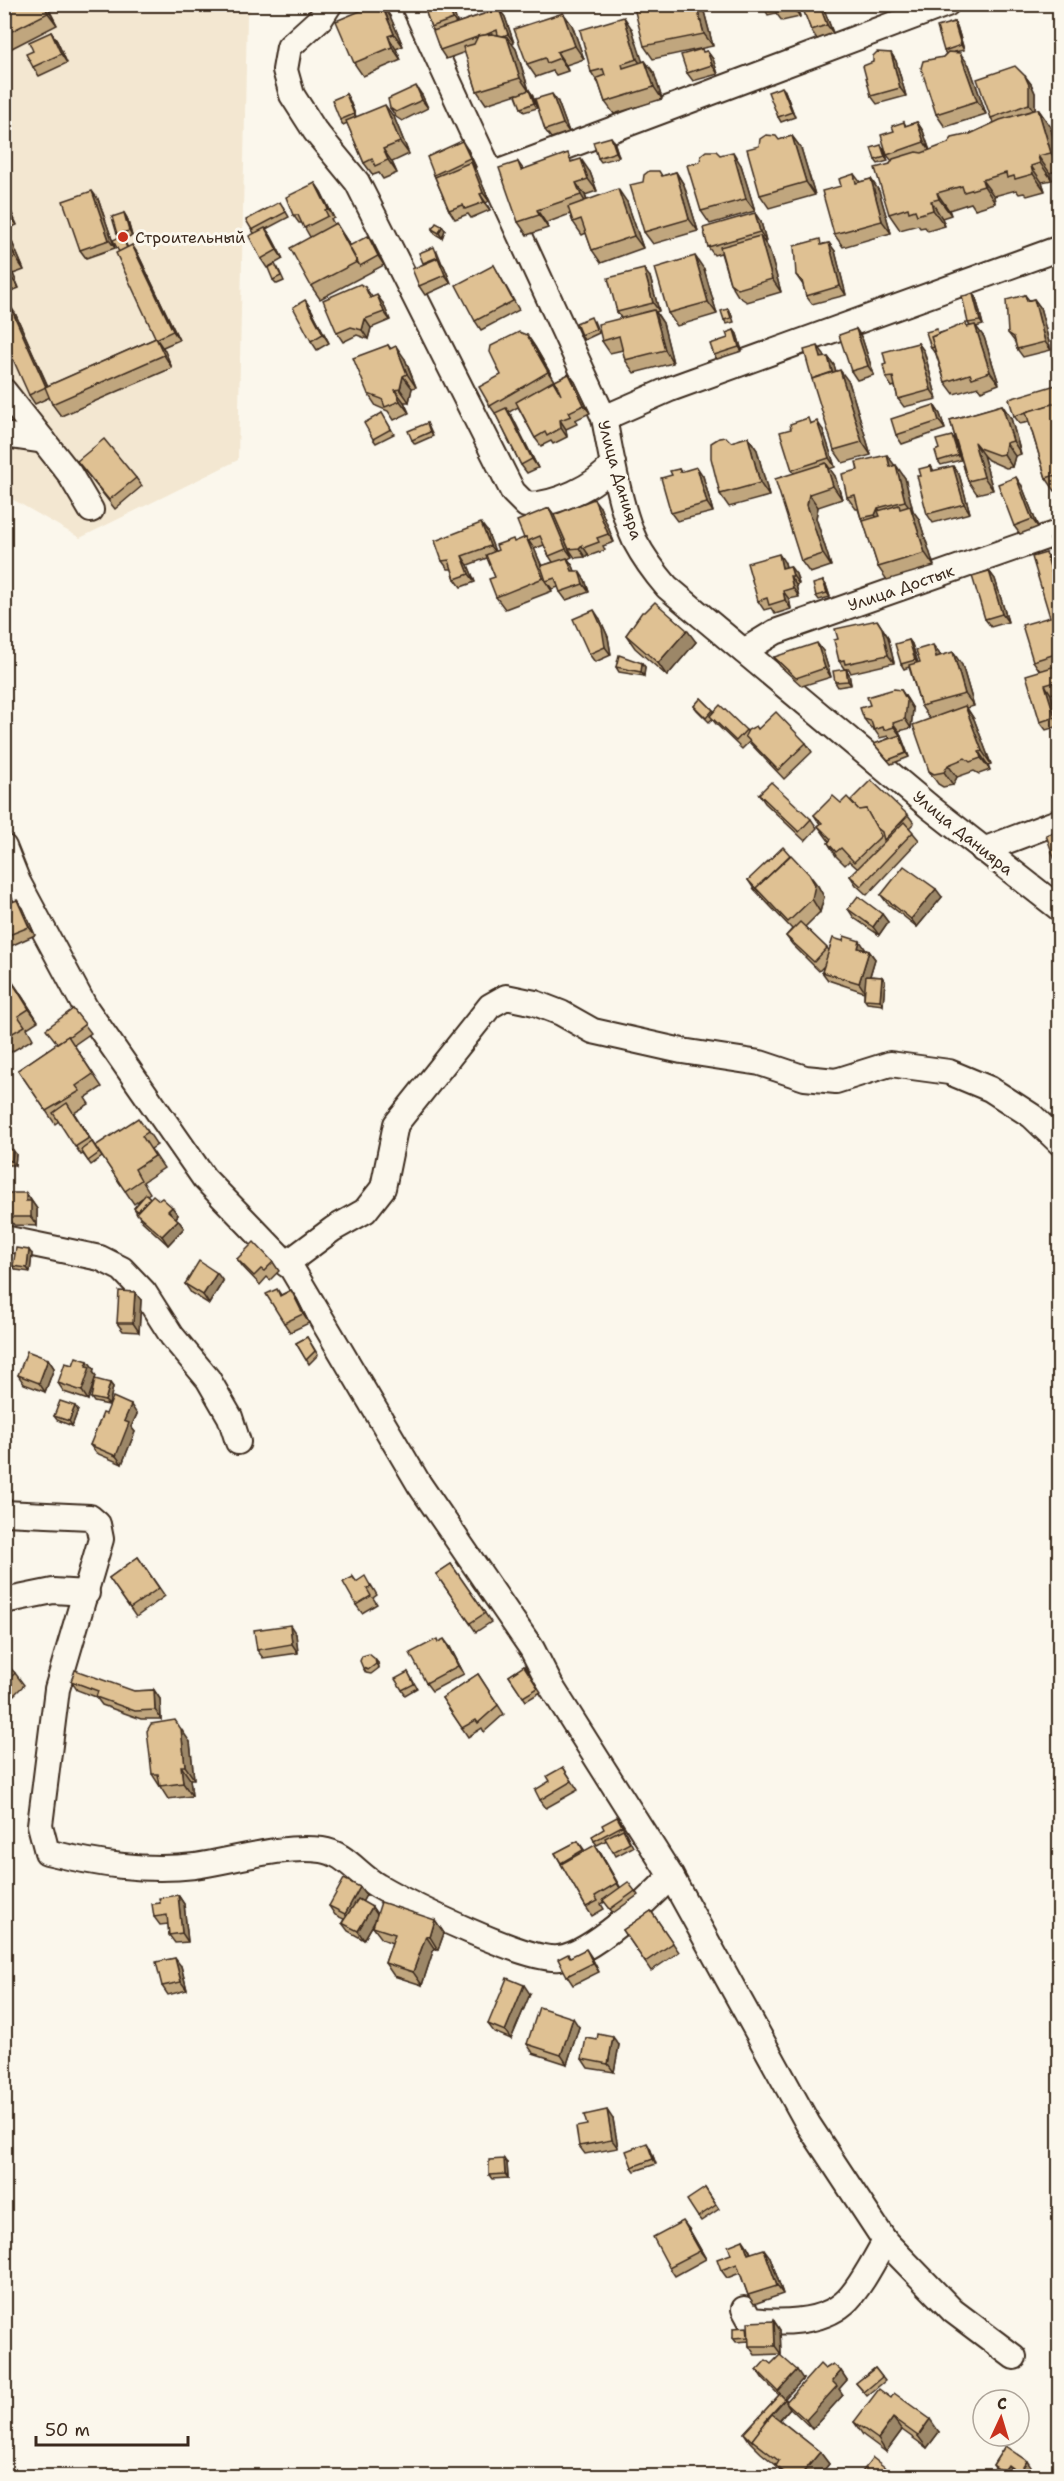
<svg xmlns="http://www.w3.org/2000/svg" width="1064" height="2481" viewBox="0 0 1064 2481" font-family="'Shantell Sans',sans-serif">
  <rect width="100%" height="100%" fill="#fbf7ec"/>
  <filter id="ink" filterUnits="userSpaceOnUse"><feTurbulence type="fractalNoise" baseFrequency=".0167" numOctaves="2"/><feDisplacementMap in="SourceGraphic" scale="12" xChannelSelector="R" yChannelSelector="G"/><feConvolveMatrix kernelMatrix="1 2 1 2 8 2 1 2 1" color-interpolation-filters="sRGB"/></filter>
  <g filter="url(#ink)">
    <path fill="#f3e7d1" d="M5 5H254L247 15 238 460 80 538 5 495Z"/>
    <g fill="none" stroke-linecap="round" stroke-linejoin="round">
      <g stroke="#3b2a1e" stroke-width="28">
        <g id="street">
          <path d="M330 4 321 18 289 47 285 70 292 95 315 131 357 182 513 492 526 505C554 505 596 487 613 464"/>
          <path d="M413 4 604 418C611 454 620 509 635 541 644 558 655 573 667 587L931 808 1060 909"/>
          <path d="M491 175 947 4"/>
          <path d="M4 391 69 473 91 510"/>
          <path d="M604 418 670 389 1060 248"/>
          <path d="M4 435 44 441"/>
          <path d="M744 651 775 632 1060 532"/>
          <path d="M4 847 18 882 85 1007 204 1178 292 1269 419 1484 532 1649 551 1686 671 1876 808 2124 885 2241 953 2311 1014 2357"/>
          <path d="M983 850 1060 821"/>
          <path d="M4 1238 100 1258 122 1269 144 1292 172 1336 208 1379 230 1417 238 1442"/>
          <path d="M286 1264 333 1229 365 1211 383 1188 396 1124 490 1006 506 997 535 1003 561 1013 593 1031 682 1051 760 1063 805 1078 836 1081 890 1064 949 1072 990 1089 1032 1116 1060 1143"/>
          <path d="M4 1513 90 1517 98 1524 101 1539 57 1689 40 1825 47 1852C96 1864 145 1872 195 1866 235 1860 281 1845 322 1850 345 1853 358 1875 378 1886 409 1904 527 1962 559 1958 591 1954 648 1900 671 1876"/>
          <path d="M4 1601 53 1591 87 1593"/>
          <path d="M744 2309 750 2320C780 2323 820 2324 844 2303 858 2292 876 2257 885 2241"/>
        </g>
      </g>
      <use href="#street" stroke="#fbf7ec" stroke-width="24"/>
    </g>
    <g fill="#c0a67e" stroke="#3b2a1e" stroke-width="1.5" fill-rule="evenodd">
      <path d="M4 4H46L57 25 10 49 4 42Z"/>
      <path d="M382 4 390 16 403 46 396 49 401 60 363 76 354 63Z"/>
      <path d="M423 4H454L456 9 453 10 457 23 499 9 505 17 514 43 512 44 516 49 529 90 532 94 537 108 524 112 521 108 517 94 486 104 477 91 465 52 446 59 440 50 434 31 431 27Z"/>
      <path d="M702 4 713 46 653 59 644 46Z"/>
      <path d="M762 4H822L833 33 817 39 811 30 802 5 798 8 800 17 782 21 776 13 768 15Z"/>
      <path d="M886 4H916L891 12Z"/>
      <path d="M563 13 572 25 584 59 566 65 568 71 556 75 553 71 536 77 527 64Z"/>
      <path d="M954 22 957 26 964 50 955 52 969 65 986 114 945 127 936 114 943 57 946 54 944 51Z"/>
      <path d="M632 29 642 62 645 61 654 73 662 99 614 114 605 102 599 84 591 72Z"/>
      <path d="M51 32 57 41 67 63 39 76 33 67V51Z"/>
      <path d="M707 51 713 59 718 74 693 81 687 73 704 52Z"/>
      <path d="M891 53 896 61 906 96 877 104 871 96 873 62Z"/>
      <path d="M1025 76 1031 84 1035 93V110L1038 109 1050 126 1059 159V170L1050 173 1052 180 1042 182 1045 191 1027 196 1024 193 1019 194 1016 190 994 196 995 203 975 209 971 203 949 210 951 215 942 218 945 226 928 231 925 227 920 228 918 225 900 230 889 214 890 164 892 161 887 155 904 122 906 126 917 122 923 131 930 151 970 134 994 123 991 118Z"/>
      <path d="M785 91 795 117 781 122 778 117Z"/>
      <path d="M346 94 349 99 356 117H394L409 154 392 162 397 173 383 179 379 173 373 175 364 163 347 123 343 125 340 120Z"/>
      <path d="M422 95 428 108 402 121 396 117 390 108Z"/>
      <path d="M558 102 569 132 551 138 545 130Z"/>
      <path d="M792 136 801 148 815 195 769 208 760 195 779 140Z"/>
      <path d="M614 141 619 157 601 162 598 158Z"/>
      <path d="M884 149 888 161 878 164 875 160Z"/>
      <path d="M468 150 476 167 474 168 489 201 486 203 490 210 471 218 468 214 455 219 449 210 434 175Z"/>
      <path d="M720 155 741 165 755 211 710 224 701 211Z"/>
      <path d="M574 161 590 172 597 191 585 195 587 200 627 202 643 248 601 263 592 250 586 233 582 235 573 222 570 214 546 223 548 228 527 235 518 222V162L523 169Z"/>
      <path d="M676 172 684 185 698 231 653 244 644 232 662 176Z"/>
      <path d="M854 174 860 182 871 179 879 191 891 233 843 247 834 234 841 186Z"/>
      <path d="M315 183 321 192 334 218 331 219 334 224 344 236 350 245H374L384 265 320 299 311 286 310 237 302 223H299L293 215Z"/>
      <path d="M4 196 17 225 4 231Z"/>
      <path d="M98 199 115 248 86 258 80 250Z"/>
      <path d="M283 207 289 217 266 229 271 236 283 259 267 268 261 259 254 233 252 230Z"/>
      <path d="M124 213 127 218 132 236 123 238 128 248 132 245 138 254 179 340 163 347 172 368 61 416 52 404 50 397 35 404 29 395 15 313 48 386 156 338 119 252V237L117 234Z"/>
      <path d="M761 222 766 241H764L769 249 781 292 747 302 738 296 730 283 721 253 714 255 708 247Z"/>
      <path d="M432 229 445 230 442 238 435 234Z"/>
      <path d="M4 231 12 242 24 270 13 274 19 288 4 294Z"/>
      <path d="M829 243 835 251 846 295 812 304 806 296 803 285 796 275 823 244Z"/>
      <path d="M437 251 441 261H440L444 266 451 283 425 295 419 286 424 264Z"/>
      <path d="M494 265 519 310 481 330 475 321Z"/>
      <path d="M278 268 284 281 277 284 273 280Z"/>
      <path d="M704 269 717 314 677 326 668 313Z"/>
      <path d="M650 277 659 311 656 312 663 323 673 363 634 373 625 360 623 350 610 353 602 341 621 318 617 312Z"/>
      <path d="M365 287 372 297 383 303 390 320 371 328 368 339 357 335 343 342 337 333Z"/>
      <path d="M1025 295 1029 300 1034 299 1040 307 1051 350 1023 357 1017 349 1015 342 1008 333Z"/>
      <path d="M976 298 983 325 976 327 984 337 999 384 981 391 978 387 954 394 945 382 935 351 934 352 931 348 940 333 970 326 968 323Z"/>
      <path d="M305 300 311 309 329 343 317 350 311 341Z"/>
      <path d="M728 309 731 313 734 322 727 324 724 320Z"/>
      <path d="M594 321 599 333 584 340 581 335Z"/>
      <path d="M856 329 862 338 874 375 857 380 851 371Z"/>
      <path d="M734 330 737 334 742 351 717 359 714 355Z"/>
      <path d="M527 335 535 347 555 381 569 374 575 382 590 413 575 420 577 424 566 429 567 437 553 444 551 441 541 446 535 438 518 407 509 412 538 468 527 473 521 465 495 413 490 406 501 375Z"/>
      <path d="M918 343 924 351 937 399 904 407 898 399 895 386 892 387 886 378V364Z"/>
      <path d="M388 345 391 349 405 359 416 387 412 388 409 402H404L409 413 394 420 388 411 376 406 368 394Z"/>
      <path d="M824 354 825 358 828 357 834 365 836 371 849 382 871 455 843 463 834 450Z"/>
      <path d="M1059 384V489L1055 491 1046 478 1029 422 1020 424 1014 416Z"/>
      <path d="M934 405 940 414 945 429 902 444 896 435Z"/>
      <path d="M1002 405 1011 418 1021 454 1015 456 1012 467 1006 468 988 460 983 455 993 490 977 494 968 481 950 420Z"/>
      <path d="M382 413 394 434 376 443 373 439Z"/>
      <path d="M427 423 433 436 415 444 412 440Z"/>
      <path d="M812 423 823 430 835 467 829 469 835 476 842 499 818 507 816 518 831 566 810 573 801 561 794 473 792 470Z"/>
      <path d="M952 436 955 440 961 460 941 465 938 461 939 449Z"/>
      <path d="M748 437 757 450 769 496 729 507 720 494 731 442Z"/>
      <path d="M77 461 136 478 142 486 115 509Z"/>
      <path d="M895 465 905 478 913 511 919 519 934 566 887 580 878 567 864 523 861 518 858 509H856L847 497Z"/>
      <path d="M931 466 934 471 959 474 970 513 933 523 927 514 921 476Z"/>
      <path d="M679 469 681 472 703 476 713 512 677 521 671 513 672 475Z"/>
      <path d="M1022 486 1038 527 1020 534 1014 526Z"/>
      <path d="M600 507 614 542 603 546 605 550 589 556 588 554 585 557 575 558 569 549Z"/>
      <path d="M549 508 555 516 572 557 568 559 573 566 575 571 585 580 589 592 566 600 560 592 559 587 552 589 549 585 552 591 505 609 496 597 495 577 487 558 468 565 475 582 461 587 455 579 452 569H448L442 561 487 531 495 552 524 538ZM544 545 549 556 553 562 542 566 534 549Z"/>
      <path d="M785 563 786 567 796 574 799 584 796 585 799 597 789 599 791 609 775 614 771 608 764 610 758 601Z"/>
      <path d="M1054 566 1059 583V691L1051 694 1059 722V729V726L1046 730 1040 722V671L1033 661 1050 617Z"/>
      <path d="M989 571 995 579 1008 622 991 627 985 619Z"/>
      <path d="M823 581 826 585 830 597 819 600 816 596Z"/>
      <path d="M645 612 696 642 667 676 635 648 626 635Z"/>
      <path d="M600 619 608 637 611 655 595 662 589 654Z"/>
      <path d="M883 629 888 637 894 663 851 673 849 669H846L849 674 851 685 838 687 835 682 845 670 839 661Z"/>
      <path d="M909 640 912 644 918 663 941 656 962 665 974 706 967 708 974 719 991 764 988 765 990 770 979 774 974 771 957 777 953 785 943 787 938 784 929 771 930 719 921 706 909 667 904 669 901 664Z"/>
      <path d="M823 651 831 677 802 686 780 666 774 657Z"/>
      <path d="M642 663 645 667 644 676 619 672 616 667Z"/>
      <path d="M901 690 907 699 913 709 911 728 899 731 909 757 891 764 874 744 890 738 888 736 880 738 874 729 870 727 864 719 870 705Z"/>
      <path d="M701 698 714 711 747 731 758 729 806 743 812 752 784 779 749 742 742 749 716 724 712 719 709 722 697 710 694 706Z"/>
      <path d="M759 794 811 819 817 828 805 841 765 803Z"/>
      <path d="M850 801 908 815 914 823 909 828 919 840 867 895 856 885 850 876 858 869 849 861 845 865 836 856 828 843 829 841 818 826 820 824 814 815 841 803Z"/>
      <path d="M748 880 818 886 824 897 820 912 805 927 829 950H866L869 951 875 959 870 976 882 977 885 981 883 1005 867 1003 864 999V992L828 980 822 972 824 966 819 971 792 944 786 936 792 929 754 889Z"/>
      <path d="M881 895 942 897 917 927 887 903Z"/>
      <path d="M4 898 8 903 23 908 35 935 4 949Z"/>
      <path d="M848 909 882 914 888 922 879 935 854 918Z"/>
      <path d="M9 977 38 1021 27 1028 33 1039 6 1055 4 1053V980Z"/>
      <path d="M73 1009 91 1033 74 1045 102 1087 85 1098 89 1104 74 1113 102 1157 91 1165 83 1154 81 1155 59 1121 55 1124 18 1070 56 1044Z"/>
      <path d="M147 1130 157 1145 151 1149 164 1168 143 1182 150 1193 147 1195 150 1198 159 1200 172 1207 178 1215 176 1218 184 1228 168 1245 142 1221 134 1208 142 1198 134 1204 95 1146Z"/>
      <path d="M4 1149 16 1154 15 1165H4Z"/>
      <path d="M26 1193 37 1209V1226L14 1225 8 1217Z"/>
      <path d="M32 1254 30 1272 16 1270 13 1266Z"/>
      <path d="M237 1259 273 1262 279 1271 270 1280 267 1277 260 1285 243 1267Z"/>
      <path d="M223 1281 209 1304 191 1293 185 1284Z"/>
      <path d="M277 1289 281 1295 291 1290 297 1299 309 1323 290 1332 284 1323Z"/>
      <path d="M141 1300 139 1332 123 1331 117 1323Z"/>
      <path d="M307 1337 318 1355 309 1364 296 1343Z"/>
      <path d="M48 1359 54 1368 45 1392 24 1384 18 1375Z"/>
      <path d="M73 1365 94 1369 93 1372 96 1376 88 1400 64 1392 58 1383Z"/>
      <path d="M110 1383 113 1387 109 1405 94 1402 91 1398Z"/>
      <path d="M78 1410 72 1426 57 1420 54 1416Z"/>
      <path d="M106 1414H137L131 1427 135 1432 122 1464 96 1453 90 1445Z"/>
      <path d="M138 1557 165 1596 136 1617 109 1578Z"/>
      <path d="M451 1564 491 1622 476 1632 436 1574Z"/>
      <path d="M353 1577 356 1581 371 1585 377 1595 373 1598 377 1604 362 1613 356 1605Z"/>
      <path d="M296 1634 298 1653 263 1658 257 1650Z"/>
      <path d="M438 1642 450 1647 464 1674 432 1691 426 1683Z"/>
      <path d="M4 1662 15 1673 24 1685 4 1705Z"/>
      <path d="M378 1663 379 1668 371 1674 366 1673 363 1668Z"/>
      <path d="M524 1666 541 1692 526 1701 509 1676Z"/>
      <path d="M408 1672 417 1688 405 1695 402 1690Z"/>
      <path d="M478 1674 504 1714 484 1732 482 1728 468 1737 442 1698Z"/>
      <path d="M71 1681 134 1691 154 1690 160 1699 161 1719H141L102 1705 96 1697 77 1690Z"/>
      <path d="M190 1742 194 1779H190L192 1796 168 1799 152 1774Z"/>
      <path d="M563 1767 578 1790 546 1808 540 1800 550 1781Z"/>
      <path d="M620 1821 633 1847 616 1856 607 1840 597 1845 594 1841Z"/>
      <path d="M578 1841 585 1851 601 1854 620 1888 635 1891 638 1895 613 1913 605 1902 601 1904 604 1909 592 1916 586 1907 555 1853Z"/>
      <path d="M360 1887 366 1895 362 1902 372 1907 377 1914 435 1920 444 1933 438 1950 434 1948 422 1985 394 1976 385 1963 392 1943 382 1939 373 1927 375 1921 364 1940 348 1931 342 1923 344 1919 335 1915 329 1906Z"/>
      <path d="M178 1895 184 1904 188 1942 175 1943 169 1935 168 1924 160 1925 154 1917 160 1903Z"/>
      <path d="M651 1911 679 1952 651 1971 623 1930Z"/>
      <path d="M592 1958 599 1972 573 1985 567 1976Z"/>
      <path d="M181 1966 187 1990 168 1995 162 1986Z"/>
      <path d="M530 1994 511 2039 494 2032 488 2024Z"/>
      <path d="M579 2027 567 2064 533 2053 527 2044Z"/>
      <path d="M619 2045 614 2072 588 2068 582 2059Z"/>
      <path d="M613 2119 618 2148 585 2154 579 2146 587 2125Z"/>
      <path d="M650 2148 656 2164 635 2171 632 2167Z"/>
      <path d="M507 2163 508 2178 492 2179 489 2175Z"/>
      <path d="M705 2188 719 2209 701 2221 698 2217Z"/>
      <path d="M689 2229 706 2259 675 2276 669 2267Z"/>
      <path d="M743 2240 749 2249 751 2253 770 2257 783 2294 754 2304 748 2295 740 2273 727 2278 721 2270 731 2254Z"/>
      <path d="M774 2321 780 2330 781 2354 755 2355 749 2346V2341L736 2342 733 2338 749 2330Z"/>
      <path d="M771 2364 803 2379 785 2398 787 2401 825 2369 841 2371 847 2380 839 2389 843 2395 812 2429 790 2408 780 2420 820 2452 829 2464 819 2476H784L776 2466H777L761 2453 750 2442 744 2433 779 2395 763 2379 757 2370Z"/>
      <path d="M875 2368 885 2381 867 2396 856 2383Z"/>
      <path d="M891 2398 939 2432 927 2448 902 2430 886 2452 863 2435 854 2422Z"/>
      <path d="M1005 2446 1033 2470 1029 2476H1018L1014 2474 1012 2476H1003L999 2474 993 2465Z"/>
    </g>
    <g fill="#9c8767" stroke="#3b2a1e" stroke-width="1.5">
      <path d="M43 4H46L57 25 48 13Z"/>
      <path d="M382 4 390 16 403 46 394 34Z"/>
      <path d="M448 4H449L453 10 459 28 453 19Z"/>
      <path d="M696 4H702L713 46 704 34Z"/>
      <path d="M793 4H796L798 8 800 17 794 8Z"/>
      <path d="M819 4H822L833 33 827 25Z"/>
      <path d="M499 9 505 17 514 43 508 34Z"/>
      <path d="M563 13 572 25 584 59 575 46Z"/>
      <path d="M624 17 632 29 646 72 637 59Z"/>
      <path d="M954 22 957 26 964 50 961 45Z"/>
      <path d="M51 32 57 41 67 63 61 54Z"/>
      <path d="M388 36 396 49 401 60 392 47Z"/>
      <path d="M507 37 516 49 529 91 520 78Z"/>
      <path d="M707 51 713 59 718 74 712 65Z"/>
      <path d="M557 52 566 65 568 71 560 58Z"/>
      <path d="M891 53 896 61 906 96 900 88Z"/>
      <path d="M960 53 969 65 986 114 977 101Z"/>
      <path d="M645 61 654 73 662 99 654 87Z"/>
      <path d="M1025 76 1031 84 1035 93V113L1029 104Z"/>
      <path d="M416 86 422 95 428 108 422 100Z"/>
      <path d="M782 87 785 91 795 117 792 112Z"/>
      <path d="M529 90 532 94 537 108 534 103Z"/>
      <path d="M346 94 349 99 357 119 354 114Z"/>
      <path d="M552 94 558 102 569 132 563 124Z"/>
      <path d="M385 105 394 117 409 154 400 142Z"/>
      <path d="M1038 109 1050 126 1059 159V165L1051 153Z"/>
      <path d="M917 122 923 131 930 151 924 142Z"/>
      <path d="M792 136 801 148 815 195 806 182Z"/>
      <path d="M611 137 614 141 619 157 616 152Z"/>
      <path d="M462 141 468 150 476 167 470 158Z"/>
      <path d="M881 145 884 149 888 161 885 157Z"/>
      <path d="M383 149 392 162 397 173 388 160Z"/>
      <path d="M733 152 741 165 755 211 746 199Z"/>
      <path d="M1038 156 1050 173 1052 180 1040 163Z"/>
      <path d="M581 159 590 172 597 191 588 179Z"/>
      <path d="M471 162 477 171 489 201 483 193Z"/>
      <path d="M1031 166 1042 182 1045 191 1033 174Z"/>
      <path d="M676 172 684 185 698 231 689 219Z"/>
      <path d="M871 179 879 191 891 233 882 221Z"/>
      <path d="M982 180 994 196 995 203 984 186Z"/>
      <path d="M315 183 321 192 334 218 328 209Z"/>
      <path d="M576 183 585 195 589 208 581 195Z"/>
      <path d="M618 189 627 202 643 248 634 236Z"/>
      <path d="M92 191 98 199 115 248 109 240Z"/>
      <path d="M937 193 949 210 951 215 939 199Z"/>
      <path d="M480 194 486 203 490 210 484 202Z"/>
      <path d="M4 196 17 225 8 213 4 204Z"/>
      <path d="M931 201 942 218 945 226 933 210Z"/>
      <path d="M537 210 546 223 548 228 539 215Z"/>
      <path d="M124 213 127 218 132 236 129 231Z"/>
      <path d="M755 213 761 222 766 241 760 232Z"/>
      <path d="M336 223 344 236 361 265 360 266 357 262Z"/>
      <path d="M442 226 445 230 442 238 439 233Z"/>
      <path d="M265 228 271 236 283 259 277 250Z"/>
      <path d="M4 231 12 242 24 270 15 257Z"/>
      <path d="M368 236 374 245 384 265 378 256Z"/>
      <path d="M760 236 769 249 781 292 772 279Z"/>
      <path d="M829 243 835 251 846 295 840 286Z"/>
      <path d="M132 245 138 254 179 340 173 331Z"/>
      <path d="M695 256 704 269 717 314 708 302Z"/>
      <path d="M438 258 444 266 451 283 445 275Z"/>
      <path d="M4 262 13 274 19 288 10 276Z"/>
      <path d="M644 269 650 277 659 311 653 303Z"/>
      <path d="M973 294 976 298 983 325 980 321Z"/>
      <path d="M377 295 383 303 390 320 384 312Z"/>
      <path d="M1034 299 1040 307 1051 350 1045 342Z"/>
      <path d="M305 300 311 309 329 343 323 334Z"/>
      <path d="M9 304 15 313 52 396 46 387Z"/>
      <path d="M654 310 663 323 673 363 665 350Z"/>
      <path d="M365 319 371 328 368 339 362 330Z"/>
      <path d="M975 325 984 337 999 384 990 372Z"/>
      <path d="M856 329 862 338 874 375 868 366Z"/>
      <path d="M734 330 737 334 742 351 739 347Z"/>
      <path d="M527 335 535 347 557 385 548 372Z"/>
      <path d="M156 338 165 351 172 368 164 355Z"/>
      <path d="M918 343 924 351 937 399 931 390Z"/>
      <path d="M396 346 405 359 416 387 407 374Z"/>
      <path d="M818 346 824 354 827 367 821 358Z"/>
      <path d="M828 357 834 365 839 384 833 375Z"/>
      <path d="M840 370 849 382 871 455 862 442Z"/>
      <path d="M569 374 575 382 590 413 584 405Z"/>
      <path d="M403 376 412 388 409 402 400 389Z"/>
      <path d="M395 390 404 402 409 413 400 401Z"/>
      <path d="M934 405 940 414 945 429 939 421Z"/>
      <path d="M1002 405 1011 418 1021 454 1013 441Z"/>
      <path d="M506 408 512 416 538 468 532 459Z"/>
      <path d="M560 420 566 429 567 437 561 428Z"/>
      <path d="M817 421 823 430 835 467 829 458Z"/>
      <path d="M952 436 955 440 961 460 958 455Z"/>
      <path d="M748 437 757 450 769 496 760 483Z"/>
      <path d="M974 442 983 455 993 490 984 477Z"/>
      <path d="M1006 443 1015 456 1012 467 1004 454Z"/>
      <path d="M887 455 896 467H890Z"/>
      <path d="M826 463 835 476 842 499 833 486Z"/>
      <path d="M896 465 905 478 913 511 919 519 934 566 925 553 911 509 905 501Z"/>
      <path d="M953 466 959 474 970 513 964 504Z"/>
      <path d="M697 467 703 476 713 512 707 503Z"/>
      <path d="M1016 477 1022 486 1038 527 1032 519Z"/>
      <path d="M809 494 818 507 816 518 831 566 823 554 807 505Z"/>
      <path d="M594 499 600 507 614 542 608 534Z"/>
      <path d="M549 508 555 516 572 557 566 549Z"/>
      <path d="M878 508 887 520 884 527 875 515Z"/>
      <path d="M481 523 487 531 496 554 490 546Z"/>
      <path d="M526 537 535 550 547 580 546 581 552 591 543 578Z"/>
      <path d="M582 545 588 554 585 557 579 548Z"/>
      <path d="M1046 553 1054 566 1059 583V599Z"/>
      <path d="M779 554 785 563 788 576 782 568Z"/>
      <path d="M462 556 468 565 475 582 469 574Z"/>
      <path d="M567 558 573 566 578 579 572 571Z"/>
      <path d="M790 566 796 574 799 584 793 576Z"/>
      <path d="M579 571 585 580 589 592 583 584Z"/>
      <path d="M989 571 995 579 1008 622 1002 614Z"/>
      <path d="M790 576 796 585 799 597 793 588Z"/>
      <path d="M823 581 826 585 830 597 827 593Z"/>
      <path d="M783 591 789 599 791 609 785 600Z"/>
      <path d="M594 610 600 619 608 637 611 655 605 647Z"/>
      <path d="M877 620 888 637 894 663 888 655Z"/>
      <path d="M687 630 696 642 667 676 658 663Z"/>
      <path d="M909 640 912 644 918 664 915 660Z"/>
      <path d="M817 643 823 651 831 677 825 668Z"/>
      <path d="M933 645 942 657H936Z"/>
      <path d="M953 652 962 665 974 706 965 694Z"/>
      <path d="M642 663 645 667 644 676 641 672Z"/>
      <path d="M846 669 849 674 851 685 848 681Z"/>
      <path d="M1045 685 1051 694 1059 724 1055 717Z"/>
      <path d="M901 690 907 699 913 709 911 728 905 719Z"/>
      <path d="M965 706 974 719 991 764 982 751Z"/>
      <path d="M893 723 899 731 909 757 906 753 900 735 894 727Z"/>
      <path d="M979 752 988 765 990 770 981 758Z"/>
      <path d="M948 765 957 777 953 785 944 772Z"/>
      <path d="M809 874 818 886 824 897 820 912 812 899Z"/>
      <path d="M936 889 942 897 917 927 911 919Z"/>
      <path d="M17 900 23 908 35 935 29 927Z"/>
      <path d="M882 914 888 922 879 935 873 927Z"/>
      <path d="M860 941 866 950 858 948Z"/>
      <path d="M869 951 875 959 865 992 859 983Z"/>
      <path d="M9 977 18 990 38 1021 29 1009Z"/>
      <path d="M882 977 885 981 883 1005 880 1000Z"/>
      <path d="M13 1150 16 1154 15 1165 12 1161Z"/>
      <path d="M26 1193 37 1209V1226L31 1217 26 1201Z"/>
      <path d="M172 1207 178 1215 174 1220 168 1211Z"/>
      <path d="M178 1220 184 1228 168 1245 162 1236Z"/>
      <path d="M29 1250 32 1254 30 1272 27 1268Z"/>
      <path d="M217 1273 223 1281 209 1304 203 1295Z"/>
      <path d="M291 1290 297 1299 309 1323 303 1314Z"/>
      <path d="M135 1292 141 1300 139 1332 133 1323Z"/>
      <path d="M48 1359 54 1368 45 1392 39 1383Z"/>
      <path d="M88 1361 94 1369 93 1372 96 1376 88 1400 82 1391 86 1366Z"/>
      <path d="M110 1383 113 1387 109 1405 105 1401Z"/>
      <path d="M131 1405 137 1414 131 1427 135 1432 122 1464 116 1456 124 1421Z"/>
      <path d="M75 1406 78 1410 72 1426 69 1421Z"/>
      <path d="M290 1625 296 1634 298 1653 292 1644Z"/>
      <path d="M444 1639 450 1647 464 1674 458 1666Z"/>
      <path d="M375 1659 378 1663 379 1668 376 1664Z"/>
      <path d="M154 1690 160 1699 161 1719 155 1710Z"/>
      <path d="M181 1729 190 1742 194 1779 185 1766Z"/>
      <path d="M181 1766 190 1779 192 1796 183 1783Z"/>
      <path d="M595 1845 601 1854 623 1892 617 1883Z"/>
      <path d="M360 1887 366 1895 351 1923 345 1914Z"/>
      <path d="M178 1895 184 1904 188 1942 182 1933Z"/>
      <path d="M372 1907 378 1916 364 1940 358 1931Z"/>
      <path d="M435 1920 444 1933 438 1950 430 1937Z"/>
      <path d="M426 1936 434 1948 422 1985 413 1972Z"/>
      <path d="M586 1949 592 1958 599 1972 593 1963Z"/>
      <path d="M175 1958 181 1966 187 1990 181 1982Z"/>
      <path d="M524 1985 530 1994 511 2039 505 2031Z"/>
      <path d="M573 2018 579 2027 567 2064 561 2055Z"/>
      <path d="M613 2037 619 2045 614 2072 608 2064Z"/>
      <path d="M607 2110 613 2119 618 2148 612 2140Z"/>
      <path d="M647 2143 650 2148 656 2164 653 2159Z"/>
      <path d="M504 2159 507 2163 508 2178 505 2174Z"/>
      <path d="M683 2221 689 2229 706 2259 700 2251Z"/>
      <path d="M743 2240 749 2249 754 2263 748 2254Z"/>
      <path d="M764 2249 770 2257 783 2294 777 2286Z"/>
      <path d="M774 2321 780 2330 781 2354 775 2346Z"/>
      <path d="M797 2370 803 2379 784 2399 778 2391Z"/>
      <path d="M841 2371 847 2380 839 2389 843 2395 812 2429 806 2420 832 2381Z"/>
      <path d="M785 2399 790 2406 786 2402 790 2408 771 2429 765 2421Z"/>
      <path d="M893 2418 902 2430 886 2452 878 2439Z"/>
      <path d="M930 2419 939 2432 927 2448 918 2436Z"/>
      <path d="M820 2452 829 2464 819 2476H800Z"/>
      <path d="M1027 2461 1033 2470 1029 2476H1022L1019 2473Z"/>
      <path d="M1008 2465 1014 2474 1012 2476H1006L1003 2472Z"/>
    </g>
    <g fill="#dfc193" stroke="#3b2a1e" stroke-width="1.5">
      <path d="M4 4H43L48 13 4 35Z"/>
      <path d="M377 4H381L394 34 388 36 392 47 354 63 336 21Z"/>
      <path d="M423 4H448L453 19 431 27Z"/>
      <path d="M633 4H696L704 34 644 46Z"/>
      <path d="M762 4H772L762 7Z"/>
      <path d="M774 4H793L794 8 776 12Z"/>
      <path d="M801 4H819L827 25 811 30Z"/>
      <path d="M499 9 508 34 503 36 498 35 497 30 485 35 478 36 477 37 440 50 433 31Z"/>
      <path d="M563 13 575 46 557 52 560 58 547 63 545 58 527 64 514 29Z"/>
      <path d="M624 17 637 59 622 64 623 68 645 61 654 87 605 102 597 78 605 75 603 69 591 72 580 30Z"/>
      <path d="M954 22 961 45 944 51 937 27Z"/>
      <path d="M51 32 61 54 33 67 26 54 33 51 29 42Z"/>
      <path d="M492 34 507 37 520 78 477 91 463 47 474 44 478 36Z"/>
      <path d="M702 49 703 52 707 51 712 65 687 73 681 55Z"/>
      <path d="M877 52 891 53 900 88 871 96 863 66 873 62V56Z"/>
      <path d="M948 52 960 53 977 101 936 114 921 68 923 61 943 57Z"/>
      <path d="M1015 66 1025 76 1029 85V104L991 118 977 79Z"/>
      <path d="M416 86 422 100 396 112 390 108 388 99Z"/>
      <path d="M782 87 792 112 778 117 768 92Z"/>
      <path d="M529 90 534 103 521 108 516 95Z"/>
      <path d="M346 94 354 114 340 120 332 100Z"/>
      <path d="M552 94 563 124 545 130 535 99Z"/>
      <path d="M385 105 400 142 383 149 388 160 375 166 372 159 364 163 346 121Z"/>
      <path d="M1038 109 1051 153 1038 156 1040 163 1031 166 1033 174 1015 179 1014 176 1007 178 1006 173 982 180 984 186 964 192 962 186 937 193 939 199 931 201 933 210 917 215 915 210 909 212 908 208 889 214 875 168 890 164 893 159 916 152 922 153 948 143 952 138 970 134 1000 120Z"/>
      <path d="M904 122 905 126 917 122 924 142 887 155 881 135 894 131 892 126Z"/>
      <path d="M766 135 776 136 779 140 792 136 806 182 760 195 747 149 759 146 760 139Z"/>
      <path d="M611 137 616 152 598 158 593 142Z"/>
      <path d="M462 141 470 158 434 175 427 157Z"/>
      <path d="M881 145 885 157 875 160 871 148Z"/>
      <path d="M706 151H716L720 155 733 152 746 199 701 211 687 165 700 162 701 155Z"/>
      <path d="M568 153 571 162 581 159 588 179 576 183 581 195 537 210 539 215 518 222 499 168 518 162 521 170Z"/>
      <path d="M471 162 483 193 480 194 484 202 465 209 463 205 449 210 435 177Z"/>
      <path d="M649 171H659L662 176 676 172 689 219 644 232 630 185 643 182 644 175Z"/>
      <path d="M854 174 856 183 871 179 882 221 834 234 822 191 841 186 839 179Z"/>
      <path d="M315 183 328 209 325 210 328 216 304 228 298 215H293L286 197Z"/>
      <path d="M618 189 634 236 592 250 581 219 573 222 568 207Z"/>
      <path d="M92 191 109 240 80 250 63 201Z"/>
      <path d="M280 202 286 212 252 230 246 220Z"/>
      <path d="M4 204 8 213 4 214Z"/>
      <path d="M124 213 129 231 117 234 112 217Z"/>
      <path d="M755 213 760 232 708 247 703 228Z"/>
      <path d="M336 223 357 262 311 286 290 248Z"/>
      <path d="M436 223 442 226 439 233 432 229Z"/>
      <path d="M265 228 277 250 261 259 249 236Z"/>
      <path d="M4 233 15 257 4 261Z"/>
      <path d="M122 236 127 248 119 252 113 240Z"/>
      <path d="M368 236 378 256 360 266 349 246Z"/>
      <path d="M760 236 772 279 738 289 730 283 720 247Z"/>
      <path d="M820 239 821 245 829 243 840 286 806 296 802 281 796 275 794 246Z"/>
      <path d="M132 245 173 331 156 339 116 253Z"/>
      <path d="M434 247 438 257 423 263 419 253Z"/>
      <path d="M695 256 708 302 668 313 655 268Z"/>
      <path d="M438 258 445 275 419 286 412 269Z"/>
      <path d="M4 262 10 276 4 278Z"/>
      <path d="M275 264 281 276 273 280 268 268Z"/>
      <path d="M494 265 513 301 475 321 456 285Z"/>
      <path d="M644 269 653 303 617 312 608 278Z"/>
      <path d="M360 284 365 287 370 298 377 295 384 312 365 319 362 330 351 327 337 333 323 300Z"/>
      <path d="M973 294 980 321 968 323 962 296Z"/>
      <path d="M1025 295 1027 301 1034 299 1045 342 1017 349 1014 337 1008 333 1006 300Z"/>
      <path d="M305 300 323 334 311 341 293 307Z"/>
      <path d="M9 304 46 387 29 395 4 339V306Z"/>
      <path d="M1059 304V353L1055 337 1057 332 1052 310 1055 305Z"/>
      <path d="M728 309 731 318 724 320 721 311Z"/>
      <path d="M654 310 665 350 625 360 619 336 602 341 598 324Z"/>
      <path d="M591 317 596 329 581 335 576 323Z"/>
      <path d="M966 323 967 327 975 325 990 372 972 378 970 374 945 382 931 337Z"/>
      <path d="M856 329 868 366 851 371 839 335Z"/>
      <path d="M937 329 938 334 931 337 934 347 931 348 926 332Z"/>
      <path d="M734 330 739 347 714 355 710 344 728 338 726 333Z"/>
      <path d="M519 332 527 335 548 372 490 406 479 387 501 375 490 352 491 346Z"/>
      <path d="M156 338 164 355 52 404 45 387Z"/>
      <path d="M918 343 931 390 898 399 893 377 886 378 883 365 886 364 883 352Z"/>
      <path d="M388 345 390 349 396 346 407 374 403 376 400 389 395 390 400 401 385 407 382 399 368 394 353 358Z"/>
      <path d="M818 346 821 358 828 357 832 372 812 379 804 350Z"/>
      <path d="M840 370 862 442 834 450 812 379Z"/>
      <path d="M569 374 584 405 569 412 571 416 560 420 561 428 547 436 545 432 535 438 516 402 553 381 561 395 555 381Z"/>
      <path d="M1059 384V402L1014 416 1009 399Z"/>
      <path d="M1059 402V474L1046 478 1026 412Z"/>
      <path d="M934 405 939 421 896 435 891 419Z"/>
      <path d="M1002 405 1013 441 1006 443 1004 454 998 455 979 448 974 442 984 477 968 481 950 420Z"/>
      <path d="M506 408 532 459 521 465 495 413Z"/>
      <path d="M382 413 391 429 373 439 364 423Z"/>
      <path d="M808 418 810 424 817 421 829 458 792 470 780 432 791 429 790 424Z"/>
      <path d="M427 423 430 432 412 440 408 431Z"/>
      <path d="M952 436 958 455 938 461 935 451 939 449 936 440Z"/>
      <path d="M726 437 731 442 748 437 760 483 720 494 711 458V443L719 438Z"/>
      <path d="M104 439 136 478 109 500 77 461Z"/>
      <path d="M887 455 890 467 896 465 905 501 878 508 875 515 861 518 855 495 847 497 842 474 858 470 856 462Z"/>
      <path d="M826 463 833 486 809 494 807 505 823 554 801 561 775 479Z"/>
      <path d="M931 466 932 471 953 466 964 504 927 514 917 476H921L919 469Z"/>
      <path d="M697 467 707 503 671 513 661 478 672 475 670 471 679 469 680 472Z"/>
      <path d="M1016 477 1032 519 1014 526 998 484Z"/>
      <path d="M594 499 608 534 597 538 599 542 583 548 582 545 579 548 569 549 554 515Z"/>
      <path d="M899 505 900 509 910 506 925 553 878 567 863 521 880 516 878 511Z"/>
      <path d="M549 508 566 549 549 556 540 536 528 541 526 537 524 538 517 521Z"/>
      <path d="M481 523 490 546 462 556 469 574 455 579 449 560 442 561 435 541Z"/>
      <path d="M1059 536V571L1050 539Z"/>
      <path d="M526 537 543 578 496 597 489 579 495 577 486 555 498 550 496 545 513 539 514 542Z"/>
      <path d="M1046 553 1059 599V653L1033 661 1022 625 1050 617 1032 557Z"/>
      <path d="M779 554 782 568 790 566 793 576H790L793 588 783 591 785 600 769 605 767 598 758 601 747 563Z"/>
      <path d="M567 558 572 571H579L583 584 560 592 555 578 546 581 541 566Z"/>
      <path d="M989 571 1002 614 985 619 972 576Z"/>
      <path d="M823 581 827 593 816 596 813 584Z"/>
      <path d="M655 602 687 630 658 663 626 635 642 612H645Z"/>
      <path d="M594 610 602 628 605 647 589 654 573 619Z"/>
      <path d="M877 620 882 628 888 655 845 664 844 660 839 661 834 640 838 639 835 629Z"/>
      <path d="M909 640 915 660 901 664 895 644Z"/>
      <path d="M817 643 825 668 796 678 774 657Z"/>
      <path d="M933 645 936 657 953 652 965 694 921 706 909 665 920 662 916 650Z"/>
      <path d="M619 655 642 663 641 672 616 667Z"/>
      <path d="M1059 665V681L1045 685 1055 717 1040 722 1026 675Z"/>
      <path d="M846 669 848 681 835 682 833 671Z"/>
      <path d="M894 689 901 690 907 701 905 719 893 723 894 727 884 730 883 727 874 730 871 721 864 719 860 708 870 705 867 697Z"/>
      <path d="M701 698 713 710 706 718 694 706Z"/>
      <path d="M720 705 746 730 736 741 710 716Z"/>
      <path d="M965 706 982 751 979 752 981 758 970 762 965 758 948 765 944 772 934 774 929 771 913 725Z"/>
      <path d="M776 712 806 743 778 770 745 736 748 730 756 726 758 729Z"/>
      <path d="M900 735 906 753 888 760 874 744Z"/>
      <path d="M871 780 908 815 884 840 882 832 876 827 866 809 859 810 850 801Z"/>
      <path d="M771 782 811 819 799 832 759 794Z"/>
      <path d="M833 796 841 803 847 797 859 810 866 809 881 836 854 862 841 848 836 852 828 843 831 839 818 826 822 823 814 815Z"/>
      <path d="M904 822 913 832 861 886 850 876Z"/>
      <path d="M1059 831V872L1046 835Z"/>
      <path d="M783 847 790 855 756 888 759 892 748 880Z"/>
      <path d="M791 855 809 874 815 885 812 899 788 922 756 888Z"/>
      <path d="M904 866 936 889 911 919 881 895Z"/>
      <path d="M858 896 882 914 873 927 848 909Z"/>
      <path d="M4 899 7 904 17 900 29 927 4 937Z"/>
      <path d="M800 922 827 948 814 962 786 936Z"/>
      <path d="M844 936 860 941 858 948 869 951 859 983 822 972 833 938 843 941Z"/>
      <path d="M866 976 882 977 880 1000 864 999Z"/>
      <path d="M9 977 29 1009 18 1016 25 1026 4 1038V980Z"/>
      <path d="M73 1009 85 1024 68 1037V1036L57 1043 46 1029Z"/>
      <path d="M68 1036 93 1074 76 1086 80 1091 46 1111 18 1070Z"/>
      <path d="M67 1103 89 1138 75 1147 53 1113Z"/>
      <path d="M138 1118 148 1132 142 1136 155 1156 135 1169 141 1180 125 1191 95 1146Z"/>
      <path d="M92 1142 99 1153 88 1161 81 1150Z"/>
      <path d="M4 1149 13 1150 12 1161 4 1160Z"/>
      <path d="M9 1193H26V1201H31V1217H8Z"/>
      <path d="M146 1194 150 1198 138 1211 134 1208Z"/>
      <path d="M153 1195 159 1200 162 1198 172 1207 168 1211 178 1220 162 1236 136 1213Z"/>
      <path d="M254 1242 273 1262 264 1271 261 1269 254 1276 237 1259Z"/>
      <path d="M16 1248 29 1250 27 1268 13 1266Z"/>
      <path d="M199 1261 217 1273 203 1295 185 1284Z"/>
      <path d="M277 1289 280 1296 291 1290 303 1314 284 1323 266 1294Z"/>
      <path d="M119 1291 135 1292 133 1323H117Z"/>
      <path d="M307 1337 315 1351 306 1360 296 1343Z"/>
      <path d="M27 1351 48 1359 39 1383 18 1375Z"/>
      <path d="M76 1357 88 1361 86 1366 90 1367 82 1391 58 1383 65 1363 73 1365Z"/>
      <path d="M95 1379 110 1383 105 1401 91 1398Z"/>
      <path d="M113 1397 131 1405 124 1421 129 1423 116 1456 90 1445 103 1413 106 1414Z"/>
      <path d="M60 1401 75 1406 69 1421 54 1416Z"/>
      <path d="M138 1557 159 1588 130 1608 109 1578Z"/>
      <path d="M451 1564 485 1613 470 1623 436 1574Z"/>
      <path d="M365 1576 371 1587 367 1589 371 1596 356 1605 343 1582 353 1577 356 1582Z"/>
      <path d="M290 1625 292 1644 257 1650 254 1630Z"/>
      <path d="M437 1639 438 1642 444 1639 458 1666 426 1683 410 1653Z"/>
      <path d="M369 1654 375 1659 376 1664 368 1670 363 1668 360 1661 362 1656Z"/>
      <path d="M4 1662 15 1673 4 1684Z"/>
      <path d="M524 1666 538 1688 523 1697 509 1676Z"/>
      <path d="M75 1670 134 1691 154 1690 155 1710 135 1711 96 1697 98 1691 71 1681Z"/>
      <path d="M408 1672 414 1684 402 1690 395 1679Z"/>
      <path d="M478 1674 498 1705 478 1723 476 1720 462 1728 442 1698Z"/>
      <path d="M175 1720 181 1729 185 1766H181L183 1783 160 1786 158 1774H152L147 1731 151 1724Z"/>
      <path d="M563 1767 572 1781 540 1800 535 1790 550 1781 547 1776Z"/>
      <path d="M617 1817 622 1826 594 1841 592 1836 604 1829 602 1825Z"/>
      <path d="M623 1829 630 1843 613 1852 605 1838Z"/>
      <path d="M578 1841 583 1850 561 1863 555 1853Z"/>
      <path d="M595 1845 617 1883 595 1896 598 1901 586 1907 561 1864Z"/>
      <path d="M344 1879 360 1887 345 1914 329 1906Z"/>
      <path d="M628 1882 635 1891 610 1909 603 1900Z"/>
      <path d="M178 1895 182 1933 169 1935 167 1915 154 1917 152 1904 160 1903 159 1898Z"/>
      <path d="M358 1899 372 1907 358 1931 342 1923Z"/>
      <path d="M381 1902 435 1920 430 1937 426 1936 413 1972 385 1963 395 1934 373 1927Z"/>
      <path d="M651 1911 673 1943 645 1962 623 1930Z"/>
      <path d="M586 1949 593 1963 567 1976 558 1959 568 1954 570 1957Z"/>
      <path d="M175 1958 181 1982 162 1986 156 1962Z"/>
      <path d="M507 1978 524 1985 505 2031 488 2024Z"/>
      <path d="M539 2007 573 2018 561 2055 527 2044Z"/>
      <path d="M598 2034 613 2037 608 2064 582 2059 586 2038 597 2040Z"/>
      <path d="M607 2110 612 2140 579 2146 576 2127 587 2125 584 2115Z"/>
      <path d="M647 2143 653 2159 632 2167 626 2151Z"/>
      <path d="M504 2159 505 2174 489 2175V2160Z"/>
      <path d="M705 2188 716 2205 698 2217 687 2200Z"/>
      <path d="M683 2221 700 2251 669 2267 653 2237Z"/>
      <path d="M743 2240 748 2254 764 2249 777 2286 748 2295 737 2264 721 2270 717 2259 731 2254 728 2246Z"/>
      <path d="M774 2321 775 2346H749L748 2322Z"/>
      <path d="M747 2327 748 2337 733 2338V2328Z"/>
      <path d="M780 2355 797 2370 778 2391 757 2370 766 2360 771 2364Z"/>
      <path d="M820 2364 825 2369 833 2364 841 2371 832 2381 837 2386 806 2420 786 2402Z"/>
      <path d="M875 2368 882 2377 864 2392 856 2383Z"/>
      <path d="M879 2389 891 2398 894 2393 930 2419 918 2436 893 2418 878 2439 854 2422Z"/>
      <path d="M780 2394 785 2399 765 2421 766 2422 752 2440 753 2442 744 2433Z"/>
      <path d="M772 2414 820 2452 800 2476H789L776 2466 779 2461 752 2440Z"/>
      <path d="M1005 2446 1027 2461 1019 2473 1008 2465 1003 2472 993 2465Z"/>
      <path d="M873 2458 892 2473 890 2476H859Z"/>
    </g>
  </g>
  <circle fill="#c8321e" stroke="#fbf7ec" stroke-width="2" cx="123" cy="237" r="6"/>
  <g text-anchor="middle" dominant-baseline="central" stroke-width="6" stroke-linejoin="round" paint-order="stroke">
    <g font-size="16" fill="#3b2a1e" stroke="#fbf7ec" text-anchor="start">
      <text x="135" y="237">Строительный</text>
    </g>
    <g font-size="16" fill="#3b2a1e" stroke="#fbf7ec">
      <text transform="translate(620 480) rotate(74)">Улица Данияра</text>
      <text transform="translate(901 588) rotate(-19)">Улица Достык</text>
      <text transform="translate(963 833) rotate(39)">Улица Данияра</text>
    </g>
  </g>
  <rect width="1064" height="2481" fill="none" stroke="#fbf7ec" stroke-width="24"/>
  <rect x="12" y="12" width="1040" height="2457" fill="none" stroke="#3b2a1e" stroke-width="2" filter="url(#ink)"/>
  <g transform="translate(1001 2418) rotate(4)"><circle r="28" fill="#fbf7ec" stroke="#aea59a" stroke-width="1.5"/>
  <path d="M0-4.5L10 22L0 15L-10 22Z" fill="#c8321e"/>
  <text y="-9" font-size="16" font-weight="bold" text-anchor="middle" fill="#3b2a1e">С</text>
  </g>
  <path d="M36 2436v9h152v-9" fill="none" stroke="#3b2a1e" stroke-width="3"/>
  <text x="45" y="2436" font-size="18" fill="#3b2a1e" stroke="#fbf7ec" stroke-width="4.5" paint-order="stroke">50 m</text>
</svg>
